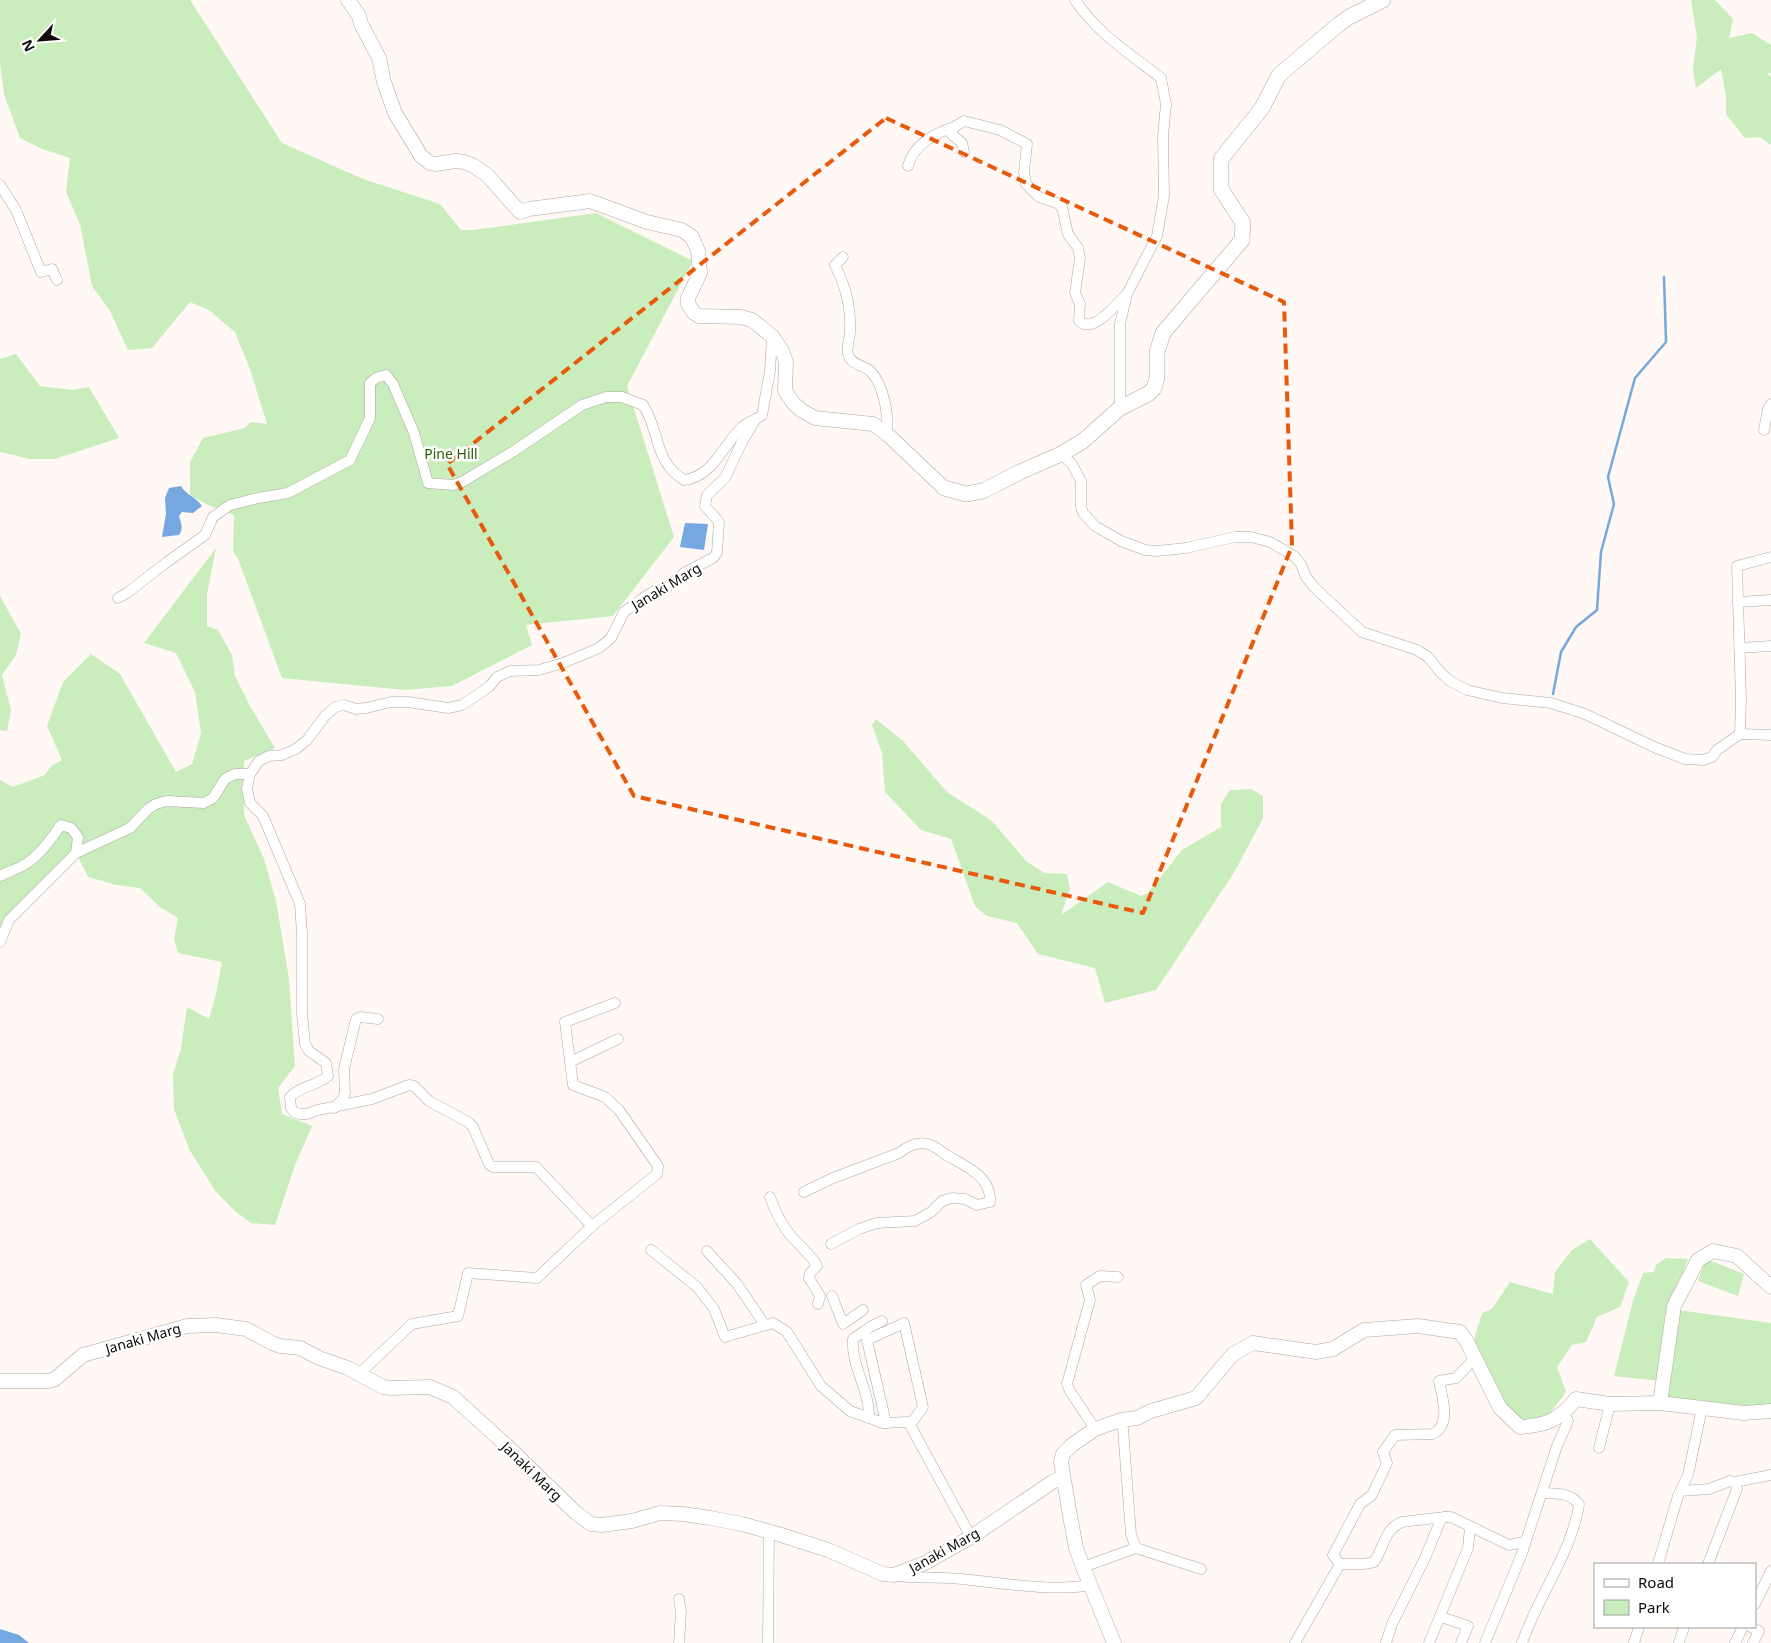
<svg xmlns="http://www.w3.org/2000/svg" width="1771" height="1643" viewBox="0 0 1771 1643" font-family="'Noto Sans',sans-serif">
  <rect width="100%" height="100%" fill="#fff8f4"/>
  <g fill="#c9edbc">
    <path d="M0 0H190L282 143 363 179 440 204 461 230H473L596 213 693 261 627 386 674 537 613 616 526 625 532 645 452 686 405 690 282 678 238 559 233 551 234 515 208 505 190 495V462L203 438 245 428 251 422 267 424 250 369 235 332 209 310 190 302 152 348 128 350 110 311 92 286 80 224 66 192 70 158 42 149 20 138 4 94 0 62Z"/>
    <path d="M1691 0H1715L1733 19 1729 38 1752 33 1771 45V73H1767L1771 77V145L1760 137 1745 138 1726 114V96L1721 69 1696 88 1693 69 1697 37Z"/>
    <path d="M16 354 40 386 72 390 89 387 119 438 55 459H30L0 452V359Z"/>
    <path d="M216 548 207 594V626L218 630 232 655 235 676 250 706 275 748 244 761V815L264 859 276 901 289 979 295 1066 278 1088 282 1114 312 1126 295 1165 275 1225 251 1223 235 1211 216 1192 189 1149 174 1109 173 1074 181 1049 187 1007 209 1019 216 994 222 962 178 953 174 939 178 918 160 907 140 888 117 885 88 877 76 853 0 933V780L13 787 45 775 51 766 62 760 47 726 63 682 91 654 120 674 176 772 192 764 201 733 195 692 176 653 144 643Z"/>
    <path d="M0 596 21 634 16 655 2 675 11 710 7 731 0 730Z"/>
    <path d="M876 719 904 742 947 792 992 821 1027 862 1045 873 1067 874 1070 889 1061 915 1108 882 1141 896 1148 893 1182 850 1221 827V804L1230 790 1251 789 1263 796V818L1235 871 1156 990 1105 1003 1095 968 1038 954 1017 923 987 916 975 906 951 839 921 830 885 792 882 753 872 725Z"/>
    <path d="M1590 1239 1629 1282 1620 1307 1597 1317 1586 1342 1572 1345 1557 1367 1566 1392 1546 1419 1518 1425 1472 1346 1482 1313 1492 1309 1510 1282 1553 1294 1555 1272 1572 1250Z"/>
    <path d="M1666 1258 1688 1259 1683 1273 1672 1295 1659 1381 1614 1376 1633 1301 1643 1273 1654 1272 1656 1265Z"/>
    <path d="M1706 1259 1744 1274 1738 1296 1698 1281Z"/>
    <path d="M1678 1310 1771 1323V1405L1718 1408 1665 1397Z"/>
  </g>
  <g fill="#75a8e1">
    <path d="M181 486C185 494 196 497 202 506L193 513 182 512 179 516C181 524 184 528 179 535L162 537 166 514 165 498 169 488Z"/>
    <path d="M685 523 708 524 704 550 680 547Z"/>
    <path d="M0 1629 19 1635 29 1643H0Z"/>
  </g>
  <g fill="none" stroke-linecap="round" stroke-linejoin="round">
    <path stroke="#75a8e1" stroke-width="2.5" d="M1553 694 1561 652 1576 627 1597 610 1601 552 1614 504 1608 477 1635 378 1666 342 1664 277"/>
    <g stroke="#aea7a1" stroke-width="11">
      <g id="minor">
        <path d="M1075 0C1097 33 1130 54 1161 78L1166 104 1163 136 1164 196 1157 236 1127 294 1120 324V408"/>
        <path d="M964 152 962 143 951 134 954 127 964 121 1000 130 1027 144 1024 172 1026 184 1039 197 1057 203 1062 207 1068 234 1078 248 1080 258 1075 293 1080 304 1079 321C1094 335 1117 302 1127 294"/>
        <path d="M908 166C913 145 935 133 954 127"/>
        <path d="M0 185 16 210 41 272 52 269 57 280"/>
        <path d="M843 257 835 265C846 288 851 306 850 332 850 339 846 347 848 354 850 365 865 365 871 372 884 385 889 417 887 434"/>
        <path d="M1764 430 1768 409 1771 404"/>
        <path d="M1061 454 1072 464 1081 481V506L1083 513 1095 526 1121 541 1145 550 1157 551 1186 548 1235 537H1251L1270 542 1294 556 1301 564 1306 577 1315 588 1362 632 1417 650 1428 657 1441 673 1450 681 1467 690 1502 698 1551 703 1585 714 1654 747 1685 759 1703 760 1712 757 1717 750 1740 734 1771 735"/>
        <path d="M118 598 127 593 167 562 205 535 213 517 230 505 258 498 288 493 350 460 370 418V383L376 378 386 375 393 384 414 433 428 483 453 485 462 482 514 451 582 405 606 397H622L643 405C657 425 655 452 672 470 675 474 680 477 684 480 713 477 723 445 742 427 748 422 756 420 762 415L770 371 772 336"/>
        <path d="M1738 602 1771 600"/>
        <path d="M1739 648 1771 646"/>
        <path d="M1740 734 1741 699 1737 566 1771 557"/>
        <path d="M0 876C7 872 15 870 22 866 39 857 50 840 61 825L71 828 78 837 76 853"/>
        <path d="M0 942 9 920 76 853 130 828 148 809 156 804 167 801 204 803 213 798 225 779 235 774H250"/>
        <path d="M570 1062 618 1039"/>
        <path d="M334 1108 343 1099 345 1093 344 1069 356 1019 360 1017 378 1019"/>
        <path d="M804 1192 833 1178 899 1153C906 1147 918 1141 928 1144 935 1146 942 1152 948 1156 968 1167 991 1177 990 1202L977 1205 965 1199 952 1198 942 1201 931 1212 915 1221 877 1223 859 1229 831 1244"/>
        <path d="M770 1197C775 1211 781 1224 791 1236 798 1244 813 1257 817 1266L810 1273 809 1278 820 1296 818 1304"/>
        <path d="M592 1226 536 1167H493L489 1164 473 1127 468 1122 429 1101 414 1086 409 1085 372 1099 318 1110 307 1114H299L294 1112 291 1108 290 1097C300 1086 317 1086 328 1076L326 1063 309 1051 305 1044 302 1014V933L300 904 263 816 250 803 247 789 250 774 259 761 269 756 282 755 296 749 307 740 325 716 335 707 344 705 356 709 366 708 391 702H408L448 708 462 705 489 687 497 677 510 671 539 670 563 663 599 648 611 638 624 612 646 596 656 590 665 589 684 573 713 558 717 553 719 522 705 506 707 495 725 478 741 444 755 420"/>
        <path d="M651 1250 697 1287 714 1309 725 1337 773 1323 787 1332 821 1386 850 1411 883 1423 907 1422 910 1425 971 1537"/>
        <path d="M707 1251 737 1284 765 1325"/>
        <path d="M832 1296 843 1324 863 1310"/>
        <path d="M360 1373 412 1324 458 1316 468 1273 537 1278 592 1226 657 1174 658 1166 619 1110 605 1097 573 1085 565 1022 615 1003"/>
        <path d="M869 1418C870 1391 851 1366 853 1339L870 1327 882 1321"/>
        <path d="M1121 1420 1123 1429 1131 1534 1136 1548"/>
        <path d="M886 1423 867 1340 904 1323 923 1407 910 1425"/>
        <path d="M1095 1429 1070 1391 1067 1384 1090 1300 1086 1285 1100 1276 1118 1277"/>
        <path d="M1599 1448 1610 1404"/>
        <path d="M1735 1482 1771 1475"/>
        <path d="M1680 1491 1709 1489 1730 1481 1735 1482 1737 1489 1708 1564"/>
        <path d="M1340 1564H1364L1374 1562C1384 1548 1384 1529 1402 1522L1445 1517"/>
        <path d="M1658 1564 1678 1496 1688 1475 1702 1408"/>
        <path d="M1083 1567 1136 1548 1201 1569"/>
        <path d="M896 1576C918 1578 940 1577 962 1579 1000 1583 1054 1592 1090 1585"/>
        <path d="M679 1599 681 1612 679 1643"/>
        <path d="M1755 1604 1771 1571"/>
        <path d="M1441 1617 1468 1626 1461 1643"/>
        <path d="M1751 1627 1759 1631 1753 1643"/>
        <path d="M768 1643 769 1531"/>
        <path d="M1295 1643 1340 1564 1333 1555 1360 1504 1372 1495 1387 1463 1383 1452 1395 1435 1433 1434C1452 1424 1442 1397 1439 1381L1456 1378 1475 1358"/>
        <path d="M1386 1643 1392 1624 1425 1558 1441 1519 1445 1517H1451L1509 1545 1525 1542"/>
        <path d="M1429 1643 1468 1548 1470 1527"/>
        <path d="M1485 1643 1521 1556 1557 1446 1568 1421 1564 1413"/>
        <path d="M1522 1643C1534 1608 1555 1576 1569 1541 1573 1528 1578 1517 1579 1504 1569 1492 1556 1494 1542 1493"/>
        <path d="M1634 1643 1639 1627"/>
        <path d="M1679 1643 1684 1627"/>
        <path d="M1735 1643 1743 1627"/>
      </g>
    </g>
    <g stroke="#aea7a1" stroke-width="15">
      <g id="tertiary">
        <path d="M348 0 359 16 361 24 379 58 384 82 395 113 421 156 430 163 436 164 456 161 464 162 474 166 488 176 520 212 529 209 590 201 647 222 682 230 692 237 698 251 700 273 688 298V304L694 313 699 316 741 317 752 320 772 336 782 351 786 362 785 391 794 404 801 410 815 418 873 424 887 434 944 488"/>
        <path d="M0 1381H48L55 1379 83 1355 187 1326 216 1325 246 1329 272 1343 280 1346 300 1348 319 1358 348 1368 383 1387 391 1388 430 1387 453 1397 506 1445 576 1513 591 1524 602 1525 632 1521 660 1513 683 1514 710 1518 742 1524 778 1534 828 1550 883 1574 894 1575 925 1563 971 1537 1054 1481 1063 1478"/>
        <path d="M1660 1403 1674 1306 1698 1260 1713 1251 1737 1256 1771 1287"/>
        <path d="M1114 1643 1083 1567 1076 1548 1070 1516 1061 1462 1063 1454 1072 1445 1095 1429 1121 1420 1137 1418 1151 1411 1196 1398 1233 1354 1253 1343 1316 1352 1333 1349 1364 1330 1418 1326 1460 1332 1467 1342 1500 1408 1520 1427C1547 1425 1558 1421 1576 1399L1610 1404 1660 1403 1744 1413 1771 1411"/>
      </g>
    </g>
    <g stroke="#aea7a1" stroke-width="16">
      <path id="secondary" d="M944 488 966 494 983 491 1020 472 1061 454 1083 441 1120 408 1148 394 1154 388 1157 378V352L1163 333 1242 240 1243 223 1221 189V159L1262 108 1279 75 1338 25 1349 17 1383 0"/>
    </g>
    <use href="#minor" stroke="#fff" stroke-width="10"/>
    <use href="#tertiary" stroke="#fff" stroke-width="14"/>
    <use href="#secondary" stroke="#fff" stroke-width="15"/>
  </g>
  <path fill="none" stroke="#e8590c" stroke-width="4" stroke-dasharray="10 6" stroke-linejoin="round" d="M886 118 1284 302 1292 546 1143 913 634 796 447 464Z"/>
  <g text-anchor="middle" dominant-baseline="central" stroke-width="5" stroke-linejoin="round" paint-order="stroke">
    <g font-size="14" fill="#296003" stroke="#fff">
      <text x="451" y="453">Pine Hill</text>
    </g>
    <g font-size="14" fill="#0d0b09" stroke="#fff">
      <text transform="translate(666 586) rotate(-31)">Janaki Marg</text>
      <text transform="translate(143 1338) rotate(-16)">Janaki Marg</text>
      <text transform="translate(532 1471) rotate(44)">Janaki Marg</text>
      <text transform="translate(944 1550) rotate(-29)">Janaki Marg</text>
    </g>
  </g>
  <rect x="1594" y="1563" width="162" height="65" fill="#ffffff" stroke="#9e9d9d"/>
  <rect x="1604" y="1579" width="25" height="8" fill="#ffffff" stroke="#9e9d9d"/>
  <text x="1638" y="1588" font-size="15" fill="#0d0b09">Road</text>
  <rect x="1604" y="1600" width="25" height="15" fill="#c9edbc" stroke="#9e9d9d"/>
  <text x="1638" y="1613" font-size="15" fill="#0d0b09">Park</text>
  <g transform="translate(40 40) rotate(244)" stroke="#ffffff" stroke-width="4" paint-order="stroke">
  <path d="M0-4L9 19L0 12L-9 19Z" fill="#0d0b09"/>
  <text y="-8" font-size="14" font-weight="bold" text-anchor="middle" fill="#0d0b09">N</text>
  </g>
</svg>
